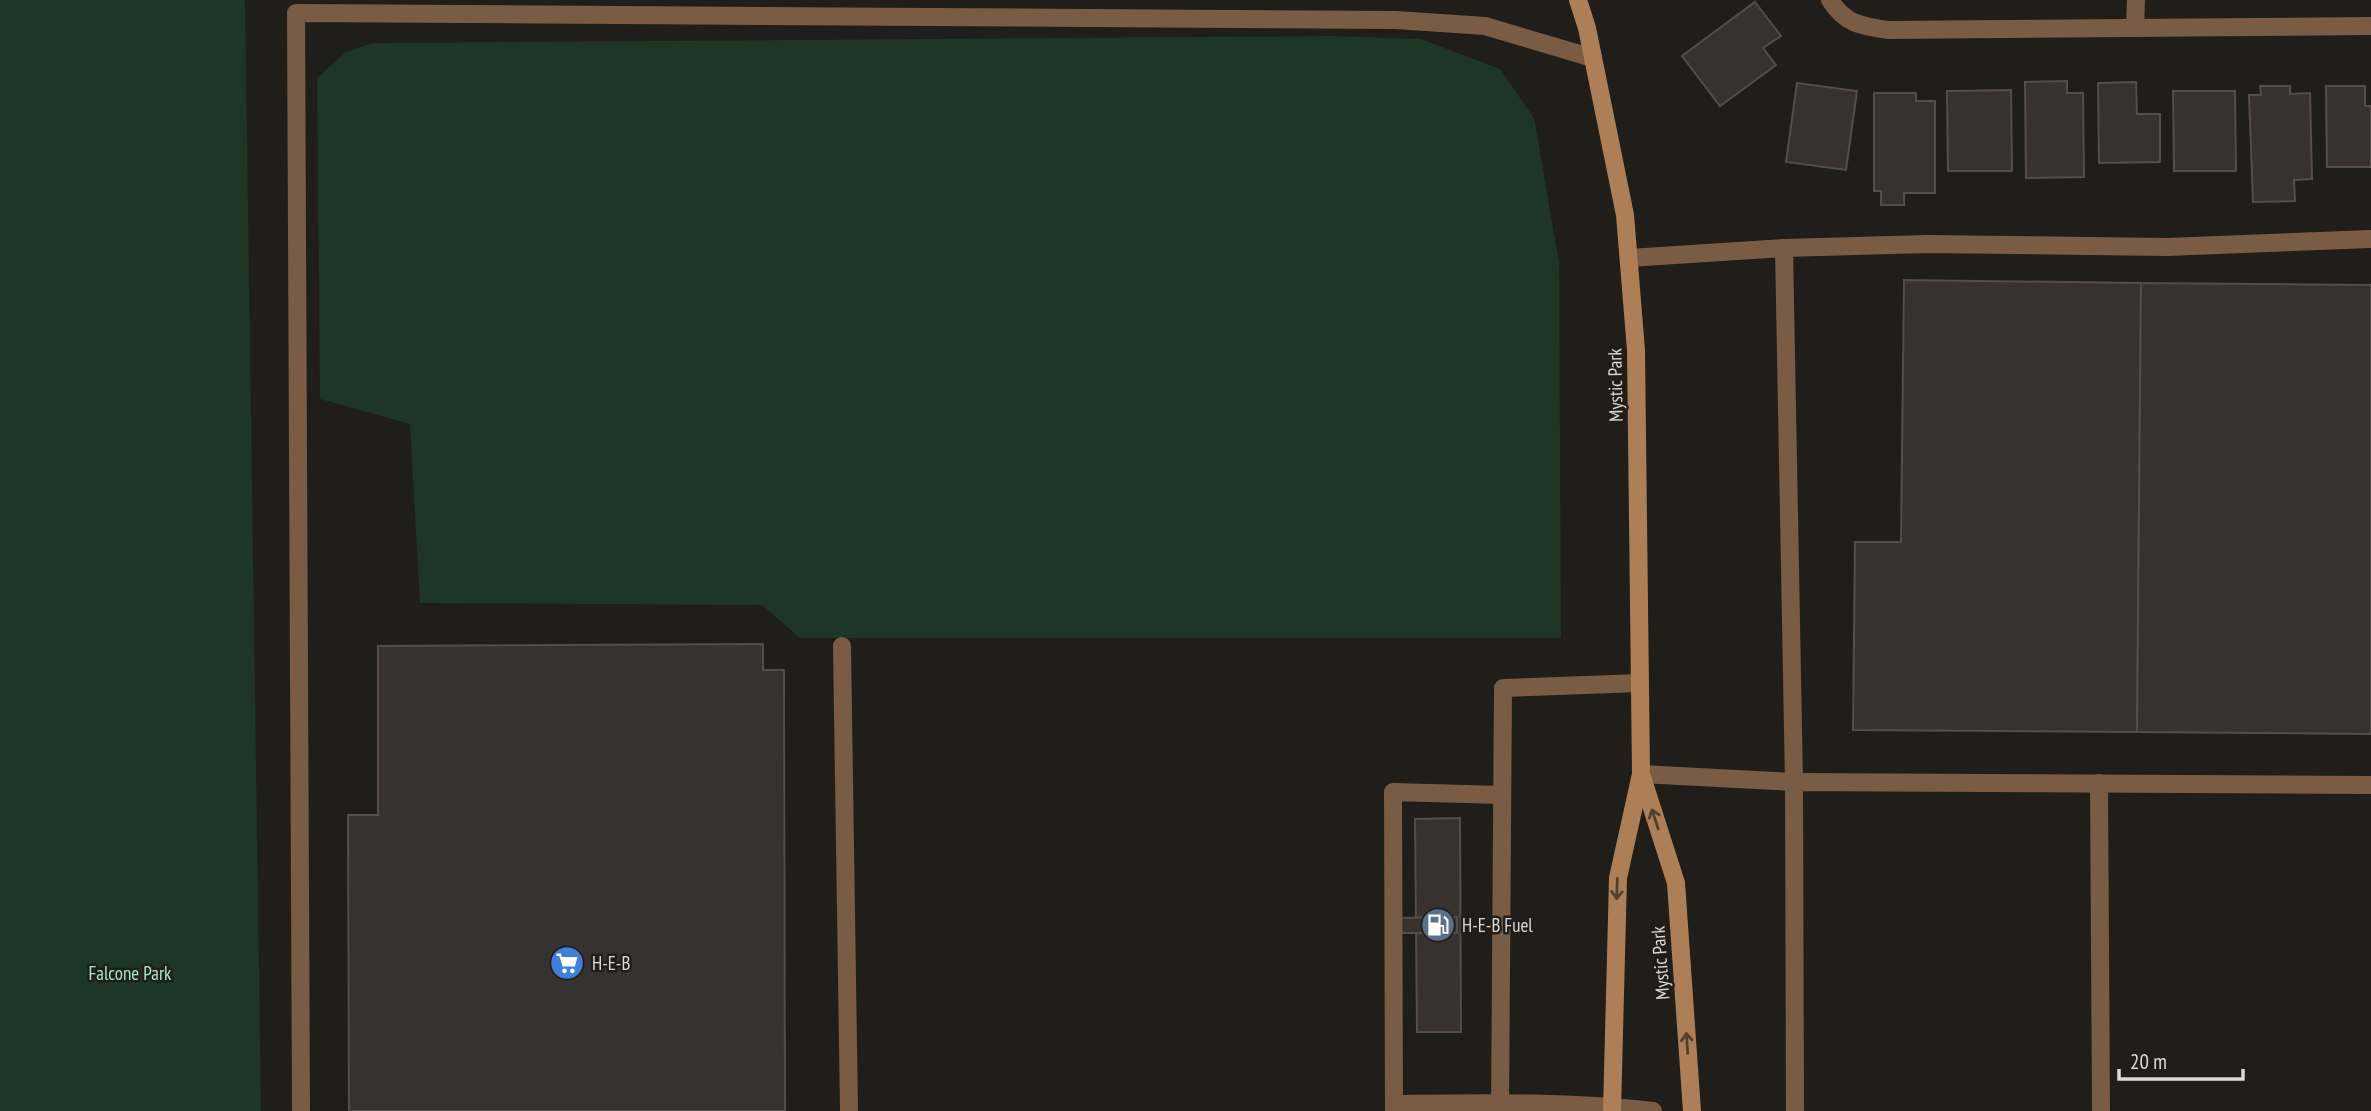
<svg xmlns="http://www.w3.org/2000/svg" width="2371" height="1111" viewBox="0 0 2371 1111" font-family="'PT Sans Narrow',sans-serif">
  <rect width="100%" height="100%" fill="#1f1e1a"/>
  <g fill="#1d3626">
    <path d="M0 0H245L261 1111H0Z"/>
    <path d="M1332 36 1421 39 1500 69 1534 118 1559 262 1561 638H800L762 605 420 603 410 424 320 399 317 78 346 52 373 43Z"/>
  </g>
  <g fill="#373130" stroke="#534d4c" stroke-width="2">
    <path d="M1755 2 1781 36 1763 48 1776 65 1720 106 1682 56Z"/>
    <path d="M2067 81V93H2083L2084 177 2026 178 2025 82Z"/>
    <path d="M2136 82 2137 114H2160V162L2099 163 2098 83Z"/>
    <path d="M1797 83 1857 91 1846 170 1786 162Z"/>
    <path d="M2260 86H2290V94L2310 93 2312 179 2294 180 2295 201 2253 202 2249 95H2261Z"/>
    <path d="M2326 86H2365V106H2371V167H2327Z"/>
    <path d="M2011 90 2012 171H1948L1947 91Z"/>
    <path d="M2173 91H2235L2236 171H2174Z"/>
    <path d="M1874 93H1916V101H1935V193H1904V205H1881V191H1874Z"/>
    <path d="M1904 280 2141 283 2137 732 1853 730 1855 542H1901Z"/>
    <path d="M2141 283 2371 285V734L2137 732Z"/>
    <path d="M763 644V670H784L785 1111H349L348 815H378V646Z"/>
    <path d="M1460 818 1461 1032H1417L1415 819Z"/>
    <path d="M1457 917V933H1394V918Z"/>
  </g>
  <g fill="none" stroke-linecap="round" stroke-linejoin="round">
    <g stroke="#795c43" stroke-width="18">
      <path d="M1784 248 1927 244 2167 247 2371 239"/>
      <path d="M1629 258 1784 248 1794 782 1641 774"/>
      <path d="M842 646 849 1111"/>
      <path d="M2099 783 2101 1111"/>
      <path d="M1394 1104C1480 1103 1567 1101 1653 1111"/>
      <path d="M301 1111 296 13 1396 20 1485 26 1593 58"/>
      <path d="M1394 1111 1393 792 1502 795"/>
      <path d="M1500 1111 1503 688 1640 683"/>
      <path d="M1795 1111 1794 782 2371 785"/>
    </g>
    <g stroke="#795c43" stroke-width="18">
      <path d="M1830 0C1845 24 1861 26 1888 30L2371 26"/>
      <path d="M2135 28 2136 0"/>
    </g>
    <g stroke="#ae7f56" stroke-width="18">
      <path d="M1578 0 1587 28 1625 215 1636 350 1641 774 1618 878 1612 1111"/>
      <path d="M1642 777 1676 883 1692 1111"/>
    </g>
  </g>
  <defs><path id="oneway-shaft" d="M-6 0H5M1.5-3L5.5 0L1.5 3" fill="none" stroke-width="1.6" stroke-linecap="round" stroke-linejoin="round" transform="scale(1.75)"/></defs>
  <g stroke="#51402f">
    <use href="#oneway-shaft" transform="translate(1655 819) rotate(-108)"/>
    <use href="#oneway-shaft" transform="translate(1617 889) rotate(92)"/>
    <use href="#oneway-shaft" transform="translate(1687 1043) rotate(-94)"/>
  </g>
  <defs>
    <g id="fuel-disc" transform="scale(1.75)"><circle r="9.5" fill="#5c6f8a" stroke="#1f1e1a"/><path d="M-5.5-6h7V0h2V4h1.3V-2.5L3-4.5l.8-.8L6-3V5H2.5V1h-1V6h-7ZM-4.2-4.7v3.2H.2V-4.7Z" fill="#fff"/></g>
    <g id="supermarket-disc" transform="scale(1.75)"><circle r="9.5" fill="#3f7fe0" stroke="#1f1e1a"/><path d="M-6-5.5h2.5l.6 2H6L4.5 2H-2.5L-4.4-4H-6ZM-1.5 3.2a1.3 1.3 0 1 0 .1 0ZM3 3.2a1.3 1.3 0 1 0 .1 0Z" fill="#fff"/></g>
  </defs>
  <g fill-rule="evenodd">
    <use href="#fuel-disc" x="1438" y="925"/>
    <use href="#supermarket-disc" x="567" y="963"/>
  </g>
  <g text-anchor="middle" dominant-baseline="central" stroke-width="5" stroke-linejoin="round" paint-order="stroke">
    <g font-size="19" fill="#dcdad8" stroke="#1f1e1a">
      <text transform="translate(1615 385) rotate(-91)">Mystic Park</text>
      <text transform="translate(1660 963) rotate(-94)">Mystic Park</text>
    </g>
    <g font-size="19" fill="#dcdad8" stroke="#1f1e1a" text-anchor="start">
      <text x="1462" y="925">H-E-B Fuel</text>
      <text x="592" y="963">H-E-B</text>
    </g>
    <g font-size="19" fill="#a7e9be" stroke="#1f1e1a">
      <text x="130" y="973">Falcone Park</text>
    </g>
  </g>
  <path d="M2119 1069v10h124v-10" fill="none" stroke="#dcdad8" stroke-width="3.5"/>
  <text x="2130" y="1069" font-size="21" fill="#dcdad8" stroke="#1f1e1a" stroke-width="5" paint-order="stroke">20 m</text>
</svg>
